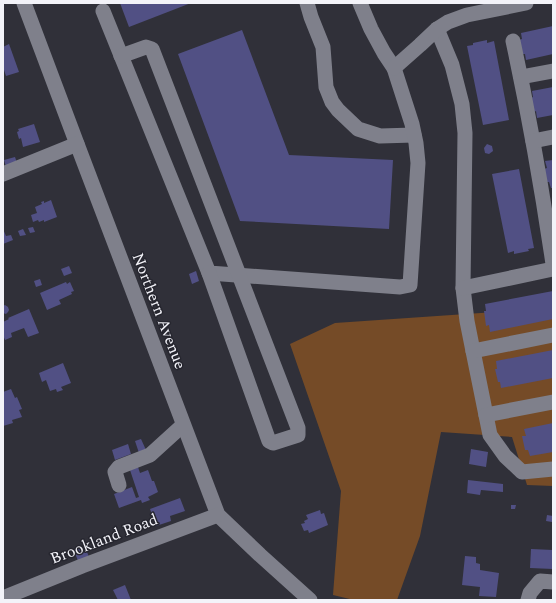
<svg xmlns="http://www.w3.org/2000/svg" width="556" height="603" viewBox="0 0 556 603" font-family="Spectral,serif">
  <rect width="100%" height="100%" fill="#303039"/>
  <path fill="#754b27" d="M553 308V486L527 485 512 437 441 432 420 536 397 600H354L333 595 341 491 290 344 335 323Z"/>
  <g fill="#515084">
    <path d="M120 3H191L129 27Z"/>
    <path d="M553 26V54L526 60 525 54H522L519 40 522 39 521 33Z"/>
    <path d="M242 30 289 155 393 160 389 229 240 221 178 54Z"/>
    <path d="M487 40V43L494 41 509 120 483 125 467 46 473 45V43Z"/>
    <path d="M9 44 19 72 6 76 3 67V47Z"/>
    <path d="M553 87V115L537 118 536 111 534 112 531 98 533 97 532 91Z"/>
    <path d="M34 124 40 142 23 147 21 138 19 139 17 132 19 131 18 129Z"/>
    <path d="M487 144 492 146 493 151 489 154 485 153 484 148Z"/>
    <path d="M15 157 17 163 6 167 4 160Z"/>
    <path d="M553 160V188H551L549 182H547L544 169 547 168 545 161Z"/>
    <path d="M519 169 534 248 528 249 529 251 514 254V251L508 253 492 174Z"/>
    <path d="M51 200 57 217 44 222V220L39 222 38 220 33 222 31 215 37 213 35 207 42 204 41 202 44 201V203Z"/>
    <path d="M33 227 35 232 30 233 28 228Z"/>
    <path d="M3 229 6 236 11 235 13 240 3 244Z"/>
    <path d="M23 229 26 235 20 236 18 231Z"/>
    <path d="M69 266 72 273 64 276 61 269Z"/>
    <path d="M196 271 199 281 192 284 189 274Z"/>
    <path d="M40 279 42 285 36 287 34 281Z"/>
    <path d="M66 282 67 284 70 282 74 291 71 292 72 294 59 300 61 304 47 310 40 293Z"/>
    <path d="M553 291V319L490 332 489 325 486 326 484 311H486L485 304Z"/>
    <path d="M5 305 8 307 9 310 8 312 6 314 3 313V306Z"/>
    <path d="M29 309 39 333 28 337 24 328 11 333 12 337 5 340 3 335V322L9 319 8 318Z"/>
    <path d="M553 350V378L501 388 500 382H498L495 369H497L496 361Z"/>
    <path d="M63 363 71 383 61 387 63 390 57 392 56 389 50 391 46 380 42 382 39 373Z"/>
    <path d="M11 389 15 398 17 397 22 409 19 410 22 417 12 420 13 423 3 426V392Z"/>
    <path d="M553 423V452L530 456 528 450H525L522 436H526L524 429Z"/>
    <path d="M141 439 146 450 139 453 135 441Z"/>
    <path d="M128 444 131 454 115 460 112 450Z"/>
    <path d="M471 449 488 452 486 467 469 464Z"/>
    <path d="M138 467 140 473 148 470 152 481H154L158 492 148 497 150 500 142 503 141 500 119 508 114 494 132 487 136 498 139 497 130 470Z"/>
    <path d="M468 480 503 484V492L481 490 480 495 467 493Z"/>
    <path d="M180 498 185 511 170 516 171 521 156 526 150 509Z"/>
    <path d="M511 505H516L515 509H511Z"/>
    <path d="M320 510 321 514 324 513 328 525 309 533 308 530 304 531 301 524 305 523 304 521 308 519 306 515Z"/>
    <path d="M547 515 553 516 552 522 546 521Z"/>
    <path d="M85 547 89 557 78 561 74 550Z"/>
    <path d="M531 549 553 550V569L530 568Z"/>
    <path d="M465 556 476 557V563L480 564V570L499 573 496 597 479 596 480 587 462 585Z"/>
    <path d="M125 585 131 600H118L113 590Z"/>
  </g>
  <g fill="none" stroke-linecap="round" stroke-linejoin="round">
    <g stroke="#7f808b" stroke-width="15">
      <path d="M24 3 77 144 218 515 260 555 310 600"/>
      <path d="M307 3 311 17 323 47 326 87 332 102 338 110 358 129 380 136 414 135"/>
      <path d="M103 11 209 273 400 287 410 285 418 163 416 143 412 124 394 68 384 53 371 29 360 3"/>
      <path d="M437 29 452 65 462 104 465 133 463 288 467 321 473 351 490 435 505 456 522 472 553 469"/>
      <path d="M513 41C529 115 542 189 553 264"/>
      <path d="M121 56 146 47 152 49 298 428V435L273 443 269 441 209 273"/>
      <path d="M394 68 420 45 437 29 448 22 467 15 526 3"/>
      <path d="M521 77 553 71"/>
      <path d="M533 141 553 137"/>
      <path d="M3 174 77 144"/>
      <path d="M463 288 553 269"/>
      <path d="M473 351 553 335"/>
      <path d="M486 415 553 402"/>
      <path d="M119 485 115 472 119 467 150 455 183 425"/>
      <path d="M3 598 82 566 218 515"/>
      <path d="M528 600 530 593 540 581 553 582"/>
    </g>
  </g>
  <g text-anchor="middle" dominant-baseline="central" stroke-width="3" stroke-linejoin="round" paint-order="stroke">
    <g font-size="16" fill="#f3f3f9" stroke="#26262f">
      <text transform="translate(159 311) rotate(69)">Northern Avenue</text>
      <text transform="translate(104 539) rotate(-21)">Brookland Road</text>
    </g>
  </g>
  <rect width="556" height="603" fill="none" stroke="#f3f3f9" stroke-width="8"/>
</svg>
